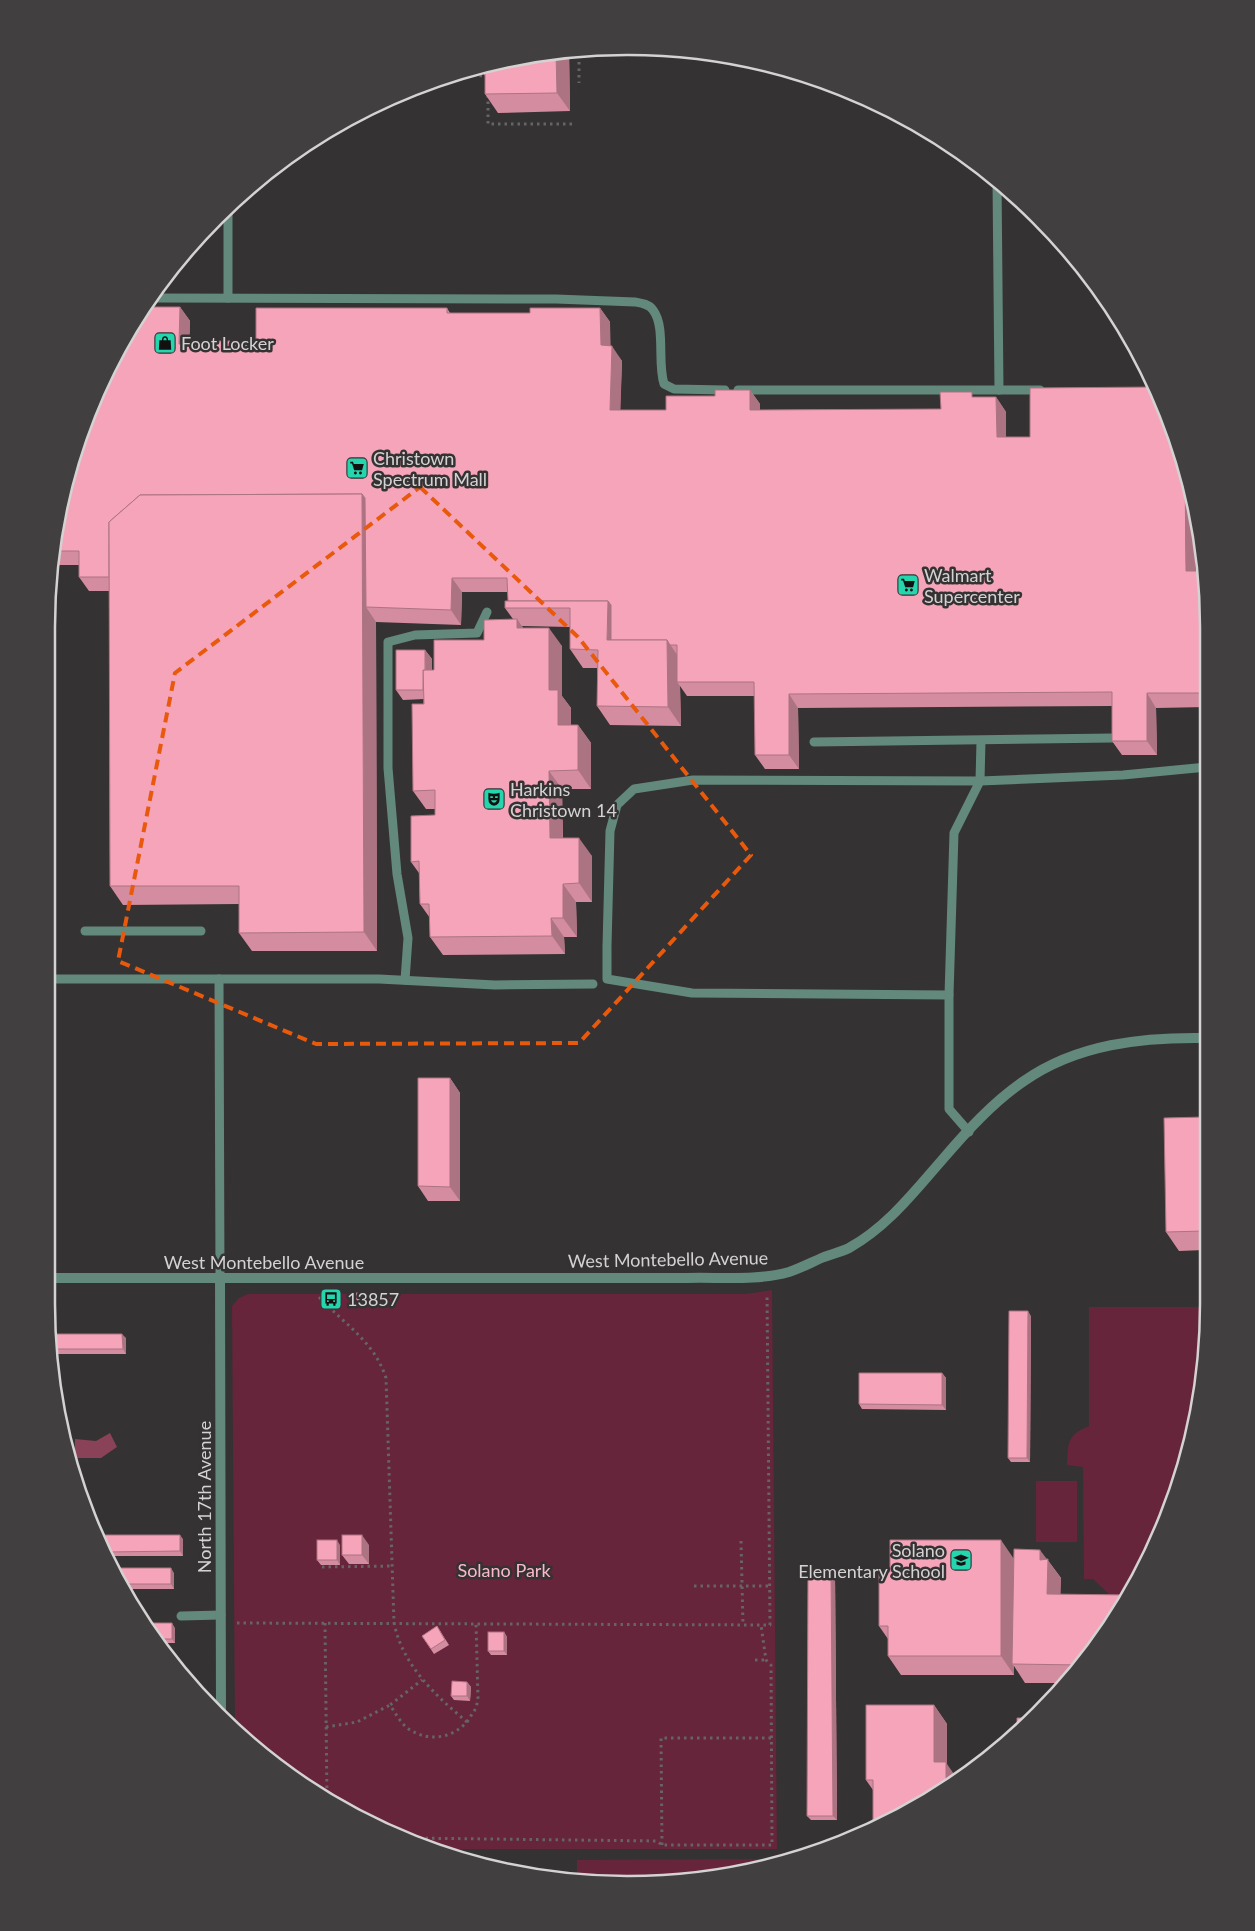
<svg xmlns="http://www.w3.org/2000/svg" width="1255" height="1931" viewBox="0 0 1255 1931" font-family="Lato,sans-serif">
  <rect width="100%" height="100%" fill="#353233"/>
  <g fill="#66253b">
    <path d="M772 1290 777 1849H430L337 1807 273 1764 235 1729 232 1306 239 1298 248 1294H746Z"/>
    <path d="M1089 1307H1204V1379L1164 1526 1131 1594 1123 1605H1120L1093 1579H1084L1083 1467 1067 1465C1068 1443 1067 1435 1089 1426Z"/>
    <rect x="1036" y="1481" width="41" height="61"/>
    <path d="M770 1859V1867L703 1880 590 1884 577 1881V1860Z"/>
  </g>
  <path fill="#894258" d="M110 1433 117 1447 101 1458H75V1439L96 1441Z"/>
  <g fill="none" stroke-linecap="round" stroke-linejoin="round">
    <g stroke="#666465" stroke-width="3" stroke-dasharray="2.5 4" stroke-linecap="butt">
      <path d="M579 49V83"/>
      <path d="M460 75 489 76"/>
      <path d="M488 95V124H574"/>
      <path d="M319 1297C344 1324 374 1341 386 1378L394 1623C403 1666 435 1695 467 1722 452 1738 430 1742 410 1730 401 1724 396 1714 390 1705L422 1680"/>
      <path d="M741 1541 743 1625"/>
      <path d="M322 1567 392 1566"/>
      <path d="M694 1586H770"/>
      <path d="M237 1623 770 1625 767 1294"/>
      <path d="M325 1623 327 1800"/>
      <path d="M755 1660H766"/>
      <path d="M467 1722 476 1708 478 1699 476 1623"/>
      <path d="M326 1727 357 1722 390 1705"/>
      <path d="M406 1838 657 1841 662 1845H772L771 1665 766 1660 761 1625"/>
      <path d="M662 1845 661 1738H772"/>
    </g>
    <g stroke="#63887c" stroke-width="9">
      <path d="M997 181 999 390"/>
      <path d="M228 209V298"/>
      <path d="M152 298 556 299 635 302C641 303 649 304 653 310 666 327 657 362 664 384L674 389 725 390"/>
      <path d="M738 390H1040"/>
      <path d="M814 742 1113 738"/>
      <path d="M85 931H201"/>
      <path d="M51 979H379L495 985 593 984"/>
      <path d="M219 979 220 1278"/>
      <path d="M405 980 408 938 397 874 388 768V642L415 635 477 633 487 612"/>
      <path d="M949 995 692 993 607 979V946L610 831 617 805 634 789 693 780 980 781 1123 775 1207 767"/>
      <path d="M969 1132 949 1109V995L954 833 980 781 981 741"/>
      <path d="M181 1616 221 1615"/>
    </g>
    <path stroke="#63887c" stroke-width="10" d="M220 1278 221 1716"/>
    <path stroke="#63887c" stroke-width="10" d="M51 1278H687C720 1277 757 1281 789 1272 801 1268 812 1262 824 1257 832 1254 841 1252 849 1248 887 1227 914 1192 942 1160 966 1132 993 1102 1024 1081 1077 1044 1142 1037 1205 1038"/>
  </g>
  <g fill="#d48da0">
    <path d="M569 51 570 111 498 113 485 94V76L478 66Z"/>
    <path d="M180 307 190 321 189 344H207L230 341 232 344 256 345 447 308 450 313H530L600 308 610 322V346L622 361 620 410H666L715 396 750 390 760 404V410L941 409 976 397H996L1006 412V437L1196 571 1208 590 1207 707 1156 708 1157 755H1122L1112 741V706L798 708 799 769H765L755 755V696H687L680 686 681 726 610 725 597 706V668H583L570 649V627L522 626 523 628 562 646V696L571 708V725H578L591 743V789H562L563 838 592 856V902H576L577 937H564L565 954 443 955 430 937V918L420 904 419 873 411 862 435 815V809H426L413 791 424 699 403 700 396 690 425 650 432 659V670H434L484 640 513 619 505 608 508 601V592H462L461 625 376 622 377 951H252L239 933V904L123 905 110 886 109 591H89L79 577V565H51V551Z"/>
    <path d="M450 1078 460 1093V1201H428L418 1186Z"/>
    <path d="M1205 1117 1204 1250 1179 1251 1166 1232Z"/>
    <path d="M355 1297H369V1302H358Z"/>
    <path d="M1031 1316 1030 1462H1011L1008 1458Z"/>
    <path d="M51 1334 126 1338V1354H51Z"/>
    <path d="M942 1373 946 1378V1410L862 1409 859 1404Z"/>
    <path d="M183 1539V1556H110L105 1547Z"/>
    <path d="M340 1545V1565H321L317 1560Z"/>
    <path d="M369 1545V1564H349L342 1555Z"/>
    <path d="M1014 1558 1047 1559 1061 1578 1060 1595H1130L1067 1683H1025L1014 1666V1675H901L888 1656V1639L879 1626 890 1572Z"/>
    <path d="M115 1568 174 1573V1589H126Z"/>
    <path d="M831 1570 835 1574 837 1820H811L807 1816Z"/>
    <path d="M437 1626 449 1645 434 1654 422 1636Z"/>
    <path d="M144 1627 175 1628V1643H157Z"/>
    <path d="M504 1632 507 1637V1655H491L488 1651Z"/>
    <path d="M467 1682 471 1687 470 1701 454 1700 451 1696Z"/>
    <path d="M934 1705 947 1724V1764L950 1787 884 1825 876 1828 873 1823V1790L866 1780Z"/>
  </g>
  <g fill="#ac7382">
    <path d="M569 51 570 111 557 93 556 53Z"/>
    <path d="M180 307 190 321 189 358 179 344Z"/>
    <path d="M600 308 610 322 611 359 601 345Z"/>
    <path d="M612 346 622 361 620 424 610 410Z"/>
    <path d="M750 390 760 404V424L750 410Z"/>
    <path d="M996 397 1006 412V451L997 437Z"/>
    <path d="M1185 468 1189 477 1195 516 1196 585 1186 571Z"/>
    <path d="M362 494 375 513 366 607 376 622 377 951 364 932Z"/>
    <path d="M452 578 462 592 461 625 451 610Z"/>
    <path d="M608 601 621 619V645L607 640Z"/>
    <path d="M517 619 530 638 517 628Z"/>
    <path d="M549 628 562 646V696L571 708V744L558 725 549 690Z"/>
    <path d="M667 640 680 659 677 682 680 686 681 726 668 707Z"/>
    <path d="M425 650 432 659V699L426 690Z"/>
    <path d="M1147 693 1156 708 1157 755 1147 741Z"/>
    <path d="M789 694 798 708 799 769 789 755Z"/>
    <path d="M578 725 591 743V789L578 770Z"/>
    <path d="M549 771 562 789 563 857 550 838Z"/>
    <path d="M579 838 592 856V902L579 883Z"/>
    <path d="M563 884 576 902 577 937 563 918Z"/>
    <path d="M551 918 564 937 565 954 552 936Z"/>
    <path d="M450 1078 460 1093V1201L450 1187Z"/>
    <path d="M366 1293 369 1297V1302L366 1297Z"/>
    <path d="M51 1301 54 1305V1321L51 1317Z"/>
    <path d="M1028 1311 1031 1316 1030 1462 1027 1458Z"/>
    <path d="M122 1334 126 1338V1354L123 1349Z"/>
    <path d="M942 1373 946 1378V1410L942 1405Z"/>
    <path d="M180 1535 183 1539V1556L180 1551Z"/>
    <path d="M362 1535 369 1545V1564L362 1555Z"/>
    <path d="M337 1540 340 1545V1565L337 1560Z"/>
    <path d="M1001 1540 1014 1559 1012 1664 1014 1666V1675L1001 1656Z"/>
    <path d="M1040 1550 1061 1578 1060 1613 1047 1594 1040 1560Z"/>
    <path d="M171 1568 174 1573V1589L171 1584Z"/>
    <path d="M831 1570 835 1574 837 1820 833 1816Z"/>
    <path d="M172 1623 175 1628V1643L172 1639Z"/>
    <path d="M504 1632 507 1637V1655L504 1651Z"/>
    <path d="M467 1682 471 1687 470 1701 467 1696Z"/>
    <path d="M934 1705 947 1724V1764L958 1780 950 1787 946 1790 934 1762Z"/>
  </g>
  <g fill="#f6a4ba" stroke="#ac7382">
    <path d="M556 53 557 93 485 94V65H482Z"/>
    <path d="M146 307H180L179 344H207V341H230V344L256 345V308H447V313H530V308H600L601 345 612 346 610 410H666V396H715V390H750V410L941 409 940 392H972V397H996L997 437H1030V388L1155 387 1185 468 1186 571H1204L1208 590 1207 693H1147V741H1112V692L789 694V755H755L754 682H677V645H670L667 640H611V605L608 601H508L507 578H452L451 610 366 607 365 498 362 494 140 495 109 522V577H79V551H51L91 405 124 337Z"/>
    <path d="M362 494 364 932 239 933V886H110L109 522 140 495Z"/>
    <path d="M505 601H608L607 640H667L668 707 597 706 598 650 570 649V608H505Z"/>
    <path d="M517 619V628H549V690H558V725H578V770L549 771 550 838H579V883L563 884V918H551L552 936 430 937 429 904H420L419 861 411 862V816L435 815V790L413 791 412 704H424L423 670H434V640H484V620Z"/>
    <path d="M396 650H425V670H423V690H396Z"/>
    <path d="M418 1078H450V1187L418 1186Z"/>
    <path d="M1205 1117 1204 1231 1166 1232 1164 1118Z"/>
    <rect x="355" y="1293" width="11" height="4"/>
    <path d="M1009 1311H1028L1027 1458H1008Z"/>
    <path d="M51 1334H122L123 1349H51Z"/>
    <path d="M859 1373H942V1405L859 1404Z"/>
    <path d="M105 1535H180V1551L107 1552 105 1547Z"/>
    <rect x="342" y="1535" width="20" height="20"/>
    <rect x="317" y="1540" width="20" height="20"/>
    <path d="M890 1540H1001V1656H888V1626H879V1572H890Z"/>
    <path d="M1014 1549 1040 1550V1560L1048 1559 1047 1594 1130 1595 1080 1665 1012 1664Z"/>
    <path d="M115 1568H171V1584H123Z"/>
    <path d="M831 1570 833 1816H807L808 1571Z"/>
    <path d="M143 1623H172V1639H154Z"/>
    <path d="M437 1626 445 1640 431 1649 422 1636Z"/>
    <rect x="488" y="1632" width="16" height="19"/>
    <path d="M452 1681 467 1682V1696H451Z"/>
    <path d="M866 1705H934V1762H946V1790L887 1823H873V1780H866Z"/>
    <path d="M1017 1718H1029L1017 1728Z"/>
  </g>
  <path fill="none" stroke="#e8590c" stroke-width="4" stroke-dasharray="10 6" stroke-linejoin="round" d="M420 487 578 637 751 855 579 1043 316 1044 118 961 175 673Z"/>
  <defs>
    <g id="shop-square" transform="scale(1.125)"><rect x="-9" y="-9" width="18" height="18" rx="4" fill="#24d5ae" stroke="#353233"/><path d="M-5-2.5h2.3a2.7 3.5 0 0 1 5.4 0H5L5.5 6h-11ZM-1.5-2.5h3a1.5 2.3 0 0 0-3 0Z" fill="#111"/></g>
    <g id="supermarket-square" transform="scale(1.125)"><rect x="-9" y="-9" width="18" height="18" rx="4" fill="#24d5ae" stroke="#353233"/><path d="M-6-5.5h2.5l.6 2H6L4.5 2H-2.5L-4.4-4H-6ZM-1.5 3.2a1.3 1.3 0 1 0 .1 0ZM3 3.2a1.3 1.3 0 1 0 .1 0Z" fill="#111"/></g>
    <g id="theatre-square" transform="scale(1.125)"><rect x="-9" y="-9" width="18" height="18" rx="4" fill="#24d5ae" stroke="#353233"/><path d="M-5-5.5Q0-4 5-5.5V0Q5 5 0 6Q-5 5-5 0ZM-3.3-2.5H-1v1.5H-3.3ZM1-2.5H3.3v1.5H1ZM-2.8 1Q0 5.5 2.8 1Z" fill="#111"/></g>
    <g id="bus-square" transform="scale(1.125)"><rect x="-9" y="-9" width="18" height="18" rx="4" fill="#24d5ae" stroke="#353233"/><path d="M-5-6H5V4H4V6H2V4H-2V6H-4V4H-5ZM-3.5-4V0h7V-4ZM-3.5 1.2v1.5H-2V1.2ZM2 1.2v1.5H3.5V1.2Z" fill="#111"/></g>
    <g id="school-square" transform="scale(1.125)"><rect x="-9" y="-9" width="18" height="18" rx="4" fill="#24d5ae" stroke="#353233"/><path d="M0-5L7-2L0 1L-7-2ZM-4 1L0 2.5L4 1V4Q0 6-4 4Z" fill="#111"/></g>
  </defs>
  <g fill-rule="evenodd">
    <use href="#shop-square" x="165" y="343"/>
    <use href="#supermarket-square" x="357" y="468"/>
    <use href="#supermarket-square" x="908" y="585"/>
    <use href="#theatre-square" x="494" y="799"/>
    <use href="#bus-square" x="331" y="1299"/>
    <use href="#school-square" x="961" y="1560"/>
  </g>
  <g text-anchor="middle" dominant-baseline="central" stroke-width="5" stroke-linejoin="round" paint-order="stroke">
    <g font-size="18" fill="#d4d2d3" stroke="#353233" text-anchor="start">
      <text x="181" y="343">Foot Locker</text>
      <text x="373" y="458">Christown<tspan x="373" dy="21">Spectrum Mall</tspan></text>
      <text x="924" y="575">Walmart<tspan x="924" dy="21">Supercenter</tspan></text>
      <text x="510" y="789">Harkins<tspan x="510" dy="21">Christown 14</tspan></text>
      <text x="347" y="1299">13857</text>
      <text x="945" y="1550" text-anchor="end">Solano<tspan x="945" dy="21">Elementary School</tspan></text>
    </g>
    <g font-size="18" fill="#d4d2d3" stroke="#353233">
      <text transform="translate(668 1259) rotate(-1)">West Montebello Avenue</text>
      <text x="264" y="1262">West Montebello Avenue</text>
      <text transform="translate(204 1497) rotate(-90)">North 17th Avenue</text>
    </g>
    <g font-size="18" fill="#fab9ca" stroke="#353233">
      <text x="504" y="1570">Solano Park</text>
    </g>
  </g>
  <path d="M0 0H1255V1931H0ZM627 55H628A572 572 0 0 1 1200 627V1304A572 572 0 0 1 628 1876H627A572 572 0 0 1 55 1304V627A572 572 0 0 1 627 55Z" fill="#423f40" fill-rule="evenodd"/>
  <path fill="none" stroke="#d4d2d3" stroke-width="2.5" d="M627 55H628A572 572 0 0 1 1200 627V1304A572 572 0 0 1 628 1876H627A572 572 0 0 1 55 1304V627A572 572 0 0 1 627 55Z"/>
</svg>
